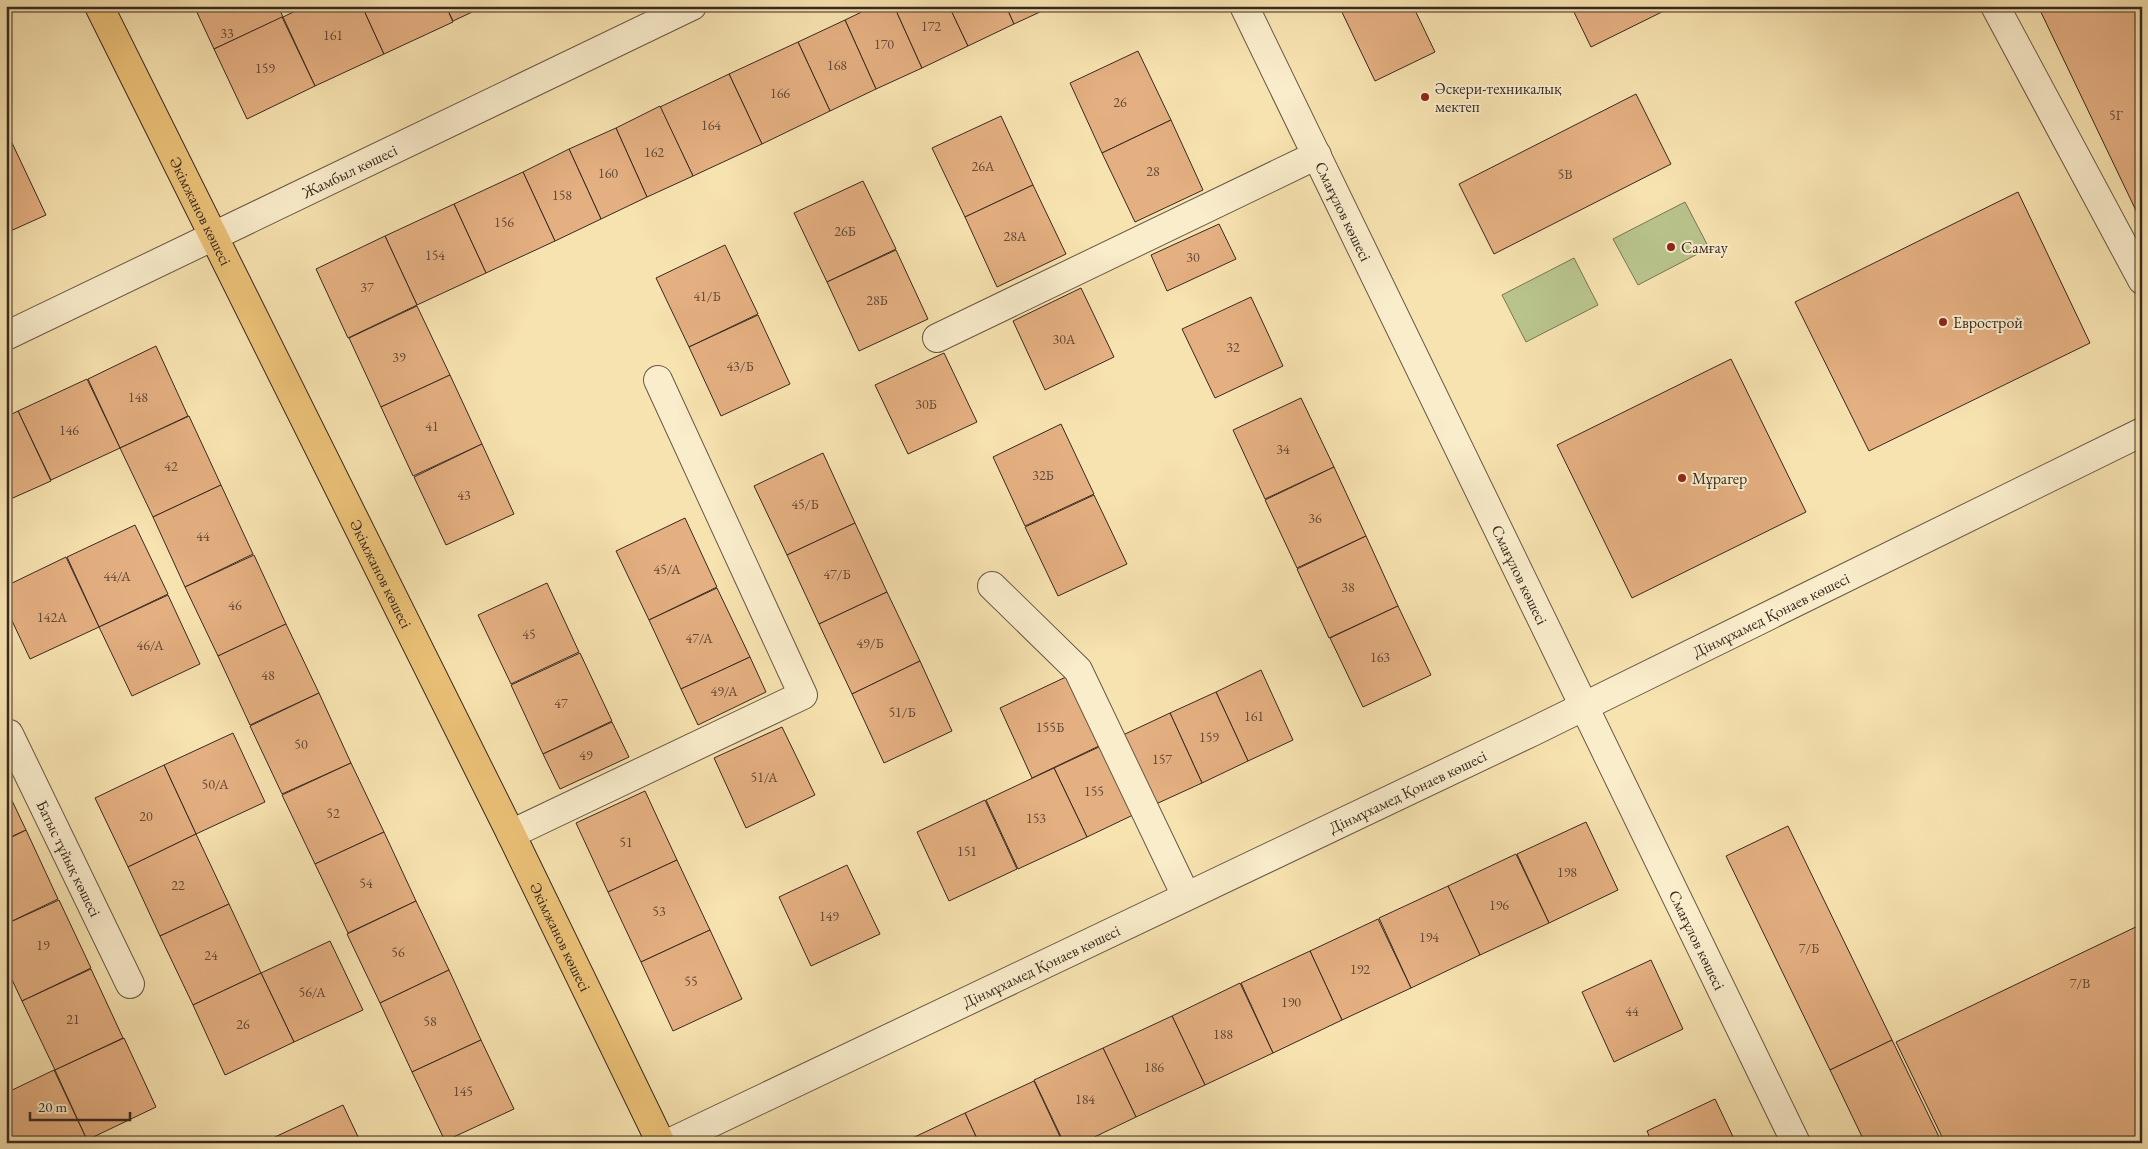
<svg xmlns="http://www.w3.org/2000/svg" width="2148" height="1149" viewBox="0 0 2148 1149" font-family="'EB Garamond',serif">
  <rect width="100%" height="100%" fill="#f7e3b0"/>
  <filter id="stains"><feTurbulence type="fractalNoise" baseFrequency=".004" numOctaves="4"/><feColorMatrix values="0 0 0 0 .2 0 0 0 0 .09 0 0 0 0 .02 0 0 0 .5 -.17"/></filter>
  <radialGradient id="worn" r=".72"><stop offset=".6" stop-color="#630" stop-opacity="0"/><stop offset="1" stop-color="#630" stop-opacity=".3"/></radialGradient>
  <g fill="#b9c48d" stroke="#787657">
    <path d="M1685 202 1709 248 1638 285 1613 239Z"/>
    <path d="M1574 258 1598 305 1526 342 1502 295Z"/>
  </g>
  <g fill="#e4af81" stroke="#382921">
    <path d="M194 6H278L283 17 214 49Z"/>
    <path d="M306 6H362L384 54 315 86 283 17Z"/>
    <path d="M362 6H446L453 22 384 54Z"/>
    <path d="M446 6H485L453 21Z"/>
    <path d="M874 6H894L922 68 876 89 845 20Z"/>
    <path d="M894 6H949L968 46 922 68Z"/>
    <path d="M949 6H1006L1014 24 968 46Z"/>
    <path d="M1006 6H1053L1014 24Z"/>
    <path d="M1339 6H1413L1435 52 1375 81Z"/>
    <path d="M1571 6H1674L1591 47Z"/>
    <path d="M2038 6H2142V223Z"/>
    <path d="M282 17 315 86 247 119 214 49Z"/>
    <path d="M845 20 876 89 830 111 798 42Z"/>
    <path d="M798 42 830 111 762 144 729 74Z"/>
    <path d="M1138 51 1171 120 1102 153 1070 83Z"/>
    <path d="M729 74 762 144 693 176 660 107Z"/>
    <path d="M1636 94 1671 164 1494 254 1459 184Z"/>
    <path d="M660 106 693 176 647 197 616 128Z"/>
    <path d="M1001 116 1033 185 965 217 932 148Z"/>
    <path d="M1171 120 1203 190 1135 222 1102 153Z"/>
    <path d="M616 128 647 197 601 219 569 149Z"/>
    <path d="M6 130 13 145 6 149Z"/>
    <path d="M13 145 46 215 6 233V149Z"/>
    <path d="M569 149 601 219 555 241 523 172Z"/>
    <path d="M523 172 555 241 486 273 454 204Z"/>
    <path d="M863 181 896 249 827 282 794 213Z"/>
    <path d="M1033 185 1066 254 997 287 965 217Z"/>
    <path d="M2018 192 2090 343 1869 451 1795 302Z"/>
    <path d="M454 204 486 273 417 305 385 236Z"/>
    <path d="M1219 224 1236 259 1167 291 1151 255Z"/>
    <path d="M385 236 417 305 348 338 316 269Z"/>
    <path d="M725 245 758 314 689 347 656 278Z"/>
    <path d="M896 250 928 319 859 351 827 282Z"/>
    <path d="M1081 288 1114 357 1045 390 1013 321Z"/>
    <path d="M1251 297 1283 366 1215 398 1182 329Z"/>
    <path d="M417 306 450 375 381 407 349 338Z"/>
    <path d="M758 315 790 384 721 416 689 347Z"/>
    <path d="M156 346 188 416 120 448 88 379Z"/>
    <path d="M944 353 977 422 908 454 875 385Z"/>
    <path d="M1731 359 1806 512 1632 598 1557 445Z"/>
    <path d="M450 375 482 444 413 476 381 407Z"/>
    <path d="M87 379 120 448 51 480 18 411Z"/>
    <path d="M1301 398 1334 467 1265 499 1233 430Z"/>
    <path d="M18 411 51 481 6 501V417Z"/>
    <path d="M189 416 221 485 153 517 120 448Z"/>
    <path d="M1061 424 1094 494 1025 526 993 457Z"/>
    <path d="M482 444 514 514 446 545 414 477Z"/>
    <path d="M823 453 855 523 787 555 754 486Z"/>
    <path d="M1334 467 1366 536 1297 568 1265 500Z"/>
    <path d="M221 485 253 554 185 587 153 517Z"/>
    <path d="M1094 495 1127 564 1058 596 1025 527Z"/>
    <path d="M685 518 717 587 649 620 616 551Z"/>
    <path d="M855 523 887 592 819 624 787 555Z"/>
    <path d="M135 525 168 594 99 627 67 557Z"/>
    <path d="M1366 536 1398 606 1329 638 1297 569Z"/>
    <path d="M254 555 286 624 218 656 185 587Z"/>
    <path d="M66 557 99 627 30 659 6 608V586Z"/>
    <path d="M547 583 579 652 511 684 478 615Z"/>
    <path d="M717 588 750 657 681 689 649 620Z"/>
    <path d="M887 592 920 661 852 694 819 624Z"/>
    <path d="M168 595 200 664 132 696 99 627Z"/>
    <path d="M1398 606 1431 675 1363 707 1330 638Z"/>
    <path d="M286 624 319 693 250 725 218 656Z"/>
    <path d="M580 653 612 721 543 754 511 685Z"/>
    <path d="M750 657 766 692 698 725 681 689Z"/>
    <path d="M920 661 952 731 884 763 852 694Z"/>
    <path d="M1261 670 1293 740 1248 761 1216 692Z"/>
    <path d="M1068 676 1101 745 1032 778 1000 708Z"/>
    <path d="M1216 692 1248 761 1202 783 1170 713Z"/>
    <path d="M319 693 351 763 282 794 250 726Z"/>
    <path d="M1170 713 1202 783 1156 804 1123 735Z"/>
    <path d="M612 722 629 757 560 789 543 754Z"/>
    <path d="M782 727 815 795 746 828 714 758Z"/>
    <path d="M233 733 265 802 196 834 164 765Z"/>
    <path d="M1101 746 1133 815 1087 837 1054 768Z"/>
    <path d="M351 763 384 832 315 864 282 795Z"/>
    <path d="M164 765 196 834 128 867 95 798Z"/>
    <path d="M1054 768 1087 837 1018 869 986 800Z"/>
    <path d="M6 788 26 830 6 839Z"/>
    <path d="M645 791 677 860 608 892 576 823Z"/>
    <path d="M985 800 1017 869 949 901 917 832Z"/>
    <path d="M1586 822 1618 890 1549 923 1517 854Z"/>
    <path d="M1788 826 1892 1040 1830 1070 1726 856Z"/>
    <path d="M26 830 58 899 6 924V840Z"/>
    <path d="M384 832 416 901 348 933 315 864Z"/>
    <path d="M196 834 229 904 160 936 128 867Z"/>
    <path d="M1516 854 1549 923 1480 955 1448 886Z"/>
    <path d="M677 860 710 930 641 962 608 892Z"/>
    <path d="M847 865 880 934 811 966 779 897Z"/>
    <path d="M1448 886 1480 955 1411 988 1379 918Z"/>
    <path d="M59 900 91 968 22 1001 6 967V924Z"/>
    <path d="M416 901 449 970 380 1003 347 934Z"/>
    <path d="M229 904 261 973 193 1005 160 936Z"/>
    <path d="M1378 919 1411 988 1342 1020 1310 951Z"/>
    <path d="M2142 924V1143H1945L1896 1042Z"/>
    <path d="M710 930 742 999 673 1031 641 962Z"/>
    <path d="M330 941 363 1010 294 1042 261 973Z"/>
    <path d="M1310 951 1342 1020 1273 1053 1241 983Z"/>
    <path d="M1651 960 1683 1029 1614 1062 1582 992Z"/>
    <path d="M91 969 123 1038 55 1070 22 1001Z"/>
    <path d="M449 970 481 1040 412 1072 380 1003Z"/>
    <path d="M261 973 294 1042 225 1075 193 1005Z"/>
    <path d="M1240 983 1273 1053 1205 1085 1172 1016Z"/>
    <path d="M1172 1016 1205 1085 1136 1117 1103 1048Z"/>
    <path d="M124 1038 156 1107 87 1140 55 1070Z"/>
    <path d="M481 1040 514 1109 445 1141 412 1072Z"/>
    <path d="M1892 1040 1942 1143H1865L1830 1070Z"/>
    <path d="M1103 1048 1136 1117 1082 1143H1064L1034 1080Z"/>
    <path d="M54 1070 87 1140 80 1143H6V1093Z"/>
    <path d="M1034 1081 1063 1143H979L965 1113Z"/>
    <path d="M1715 1099 1736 1143H1652L1647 1131Z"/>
    <path d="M343 1105 361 1143H278L275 1137Z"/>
    <path d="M965 1113 979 1143H902Z"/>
  </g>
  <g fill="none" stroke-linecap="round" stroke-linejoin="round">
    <g stroke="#685845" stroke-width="30">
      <g id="minor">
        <path id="s1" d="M1244 6 1796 1143"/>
        <path d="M1995 6 2142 280"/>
        <path id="s2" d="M6 336 692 6"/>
        <path d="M937 338 1317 155"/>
        <path d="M992 586 1078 670 1186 896"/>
        <path id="s3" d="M6 734H9L130 984"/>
        <path d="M511 834 803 695 658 380"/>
        <path id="s4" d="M669 1143 1532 732 2142 432"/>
      </g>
    </g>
    <g stroke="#382921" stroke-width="30">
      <g id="major">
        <path id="s5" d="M99 6 511 834 661 1143"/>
      </g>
    </g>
    <use href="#minor" stroke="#faedcc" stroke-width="28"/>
    <use href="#major" stroke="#ecc278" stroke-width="28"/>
  </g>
  <g fill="#8f2418" stroke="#faedcc" stroke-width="2">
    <circle cx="1425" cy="97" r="5"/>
    <circle cx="1671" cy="247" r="5"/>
    <circle cx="1943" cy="322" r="5"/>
    <circle cx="1682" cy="478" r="5"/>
  </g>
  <g text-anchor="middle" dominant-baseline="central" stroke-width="4" stroke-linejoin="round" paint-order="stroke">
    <g font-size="14" fill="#634a39">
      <text x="931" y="26">172</text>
      <text x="227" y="33">33</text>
      <text x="333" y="35">161</text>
      <text x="884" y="44">170</text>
      <text x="837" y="65">168</text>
      <text x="265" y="68">159</text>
      <text x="780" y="93">166</text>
      <text x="1120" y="102">26</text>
      <text x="2116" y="115">5Г</text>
      <text x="711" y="125">164</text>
      <text x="654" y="152">162</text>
      <text x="983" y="166">26А</text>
      <text x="1153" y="171">28</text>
      <text x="608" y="173">160</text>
      <text x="1565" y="174">5В</text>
      <text x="562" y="195">158</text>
      <text x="504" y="222">156</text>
      <text x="845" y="231">26Б</text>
      <text x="1015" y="236">28А</text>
      <text x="435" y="255">154</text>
      <text x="1193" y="257">30</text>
      <text x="367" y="287">37</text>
      <text x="707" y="296">41/Б</text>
      <text x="877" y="300">28Б</text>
      <text x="1064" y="339">30А</text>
      <text x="1233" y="347">32</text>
      <text x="399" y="357">39</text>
      <text x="740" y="366">43/Б</text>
      <text x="138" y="397">148</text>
      <text x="926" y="404">30Б</text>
      <text x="432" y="426">41</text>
      <text x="69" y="430">146</text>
      <text x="1283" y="449">34</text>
      <text x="171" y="466">42</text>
      <text x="1043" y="475">32Б</text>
      <text x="464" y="495">43</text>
      <text x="805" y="504">45/Б</text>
      <text x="1315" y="518">36</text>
      <text x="203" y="536">44</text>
      <text x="667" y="569">45/А</text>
      <text x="837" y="574">47/Б</text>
      <text x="117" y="576">44/А</text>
      <text x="1348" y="587">38</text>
      <text x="235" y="605">46</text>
      <text x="52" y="617">142А</text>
      <text x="529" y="634">45</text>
      <text x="699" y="638">47/А</text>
      <text x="870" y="643">49/Б</text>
      <text x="150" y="645">46/А</text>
      <text x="1380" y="657">163</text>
      <text x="268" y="675">48</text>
      <text x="724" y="691">49/А</text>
      <text x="561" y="703">47</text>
      <text x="902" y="712">51/Б</text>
      <text x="1254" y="716">161</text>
      <text x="1050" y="727">155Б</text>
      <text x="1209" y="737">159</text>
      <text x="301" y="744">50</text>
      <text x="586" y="755">49</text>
      <text x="1162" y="759">157</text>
      <text x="764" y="777">51/А</text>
      <text x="215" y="784">50/А</text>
      <text x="1094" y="791">155</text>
      <text x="333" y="813">52</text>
      <text x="146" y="816">20</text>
      <text x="1036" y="818">153</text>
      <text x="626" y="842">51</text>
      <text x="967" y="851">151</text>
      <text x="1567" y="872">198</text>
      <text x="366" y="883">54</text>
      <text x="178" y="885">22</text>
      <text x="1499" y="905">196</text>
      <text x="659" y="911">53</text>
      <text x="829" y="916">149</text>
      <text x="1429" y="937">194</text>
      <text x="43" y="945">19</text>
      <text x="1809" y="948">7/Б</text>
      <text x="398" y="952">56</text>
      <text x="211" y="955">24</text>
      <text x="1360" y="969">192</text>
      <text x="691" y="981">55</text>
      <text x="2080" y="983">7/В</text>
      <text x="312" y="992">56/А</text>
      <text x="1291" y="1002">190</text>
      <text x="1632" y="1011">44</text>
      <text x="73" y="1019">21</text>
      <text x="430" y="1021">58</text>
      <text x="243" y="1024">26</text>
      <text x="1223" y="1034">188</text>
      <text x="1154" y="1067">186</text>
      <text x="463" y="1091">145</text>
      <text x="1085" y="1099">184</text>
    </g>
    <g font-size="16" fill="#382921" stroke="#faedcc" text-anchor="start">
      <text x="1435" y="88">Әскери-техникалық<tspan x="1435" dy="18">мектеп</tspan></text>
      <text x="1681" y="247">Самғау</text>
      <text x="1953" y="322">Еврострой</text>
      <text x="1692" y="478">Мұрагер</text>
    </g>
    <g font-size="16" fill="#382921" stroke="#faedcc">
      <text stroke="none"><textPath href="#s2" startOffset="381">Жамбыл көшесі</textPath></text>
      <text stroke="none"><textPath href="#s1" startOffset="228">Смағұлов көшесі</textPath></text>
      <text stroke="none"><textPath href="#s5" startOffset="229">Әкімжанов көшесі</textPath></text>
      <text stroke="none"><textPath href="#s5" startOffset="634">Әкімжанов көшесі</textPath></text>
      <text stroke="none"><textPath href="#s1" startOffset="632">Смағұлов көшесі</textPath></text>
      <text stroke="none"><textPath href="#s4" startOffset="1222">Дінмұхамед Қонаев көшесі</textPath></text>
      <text stroke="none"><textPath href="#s4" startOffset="818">Дінмұхамед Қонаев көшесі</textPath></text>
      <text stroke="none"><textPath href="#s3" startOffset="141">Батыс тұйық көшесі</textPath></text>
      <text stroke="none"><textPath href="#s5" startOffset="1039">Әкімжанов көшесі</textPath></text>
      <text stroke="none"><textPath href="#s1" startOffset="1038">Смағұлов көшесі</textPath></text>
      <text stroke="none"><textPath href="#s4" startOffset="412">Дінмұхамед Қонаев көшесі</textPath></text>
    </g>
  </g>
  <rect width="2148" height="1149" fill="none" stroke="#f7e3b0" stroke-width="25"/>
  <rect x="8" y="8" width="2133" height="1134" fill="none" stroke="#382921" stroke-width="2.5"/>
  <rect x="12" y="12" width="2123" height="1124" fill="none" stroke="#382921"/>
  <path d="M30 1112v8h100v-8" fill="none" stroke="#382921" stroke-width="2.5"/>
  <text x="38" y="1112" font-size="15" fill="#382921" stroke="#faedcc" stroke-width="4" paint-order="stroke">20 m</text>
  <rect width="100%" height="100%" filter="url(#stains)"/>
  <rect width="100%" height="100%" fill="url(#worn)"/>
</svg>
